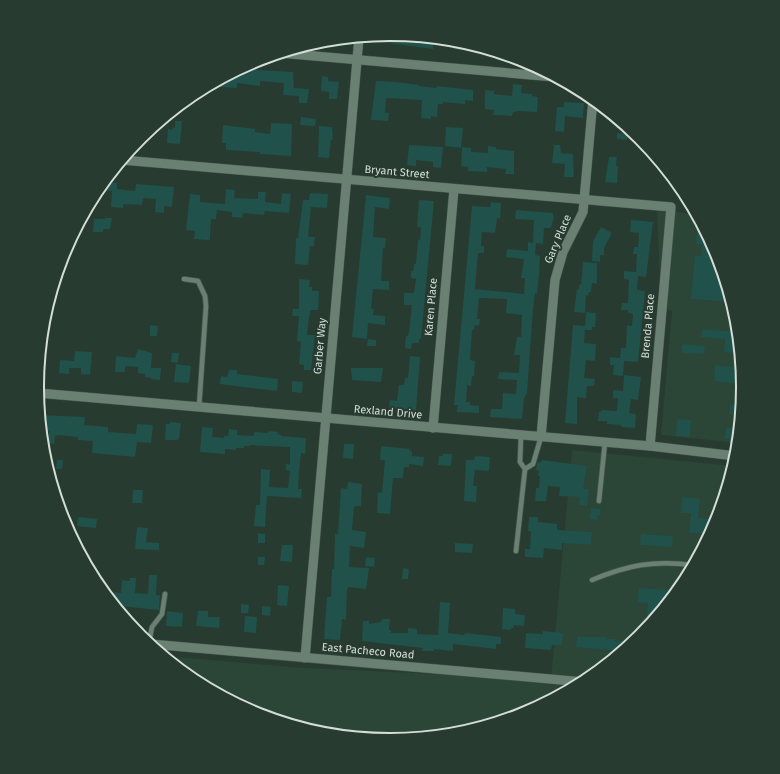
<svg xmlns="http://www.w3.org/2000/svg" width="780" height="774" viewBox="0 0 780 774" font-family="'Fira Sans',sans-serif">
  <rect width="100%" height="100%" fill="#283b30"/>
  <g fill="#2b4536">
    <path d="M692 206 716 252 736 318 743 387 738 443 661 435 672 311 661 309 657 209 691 214Z"/>
    <path d="M572 450 733 466 716 522 683 583 639 637 586 681 525 713 459 733 390 740 321 733 255 713 194 680 164 656 304 668 551 679Z"/>
  </g>
  <g fill="#20514a">
    <path d="M393 34 434 38 433 49 381 42 382 35Z"/>
    <path d="M450 40 459 41 493 51 492 54 453 49 454 45 449 44Z"/>
    <path d="M239 69 293 72 294 88 309 89 307 103H299V96L283 95 284 83 260 81V86L237 83V88L208 86Z"/>
    <path d="M322 76 328 77V81L339 82 337 99H329V92L321 91Z"/>
    <path d="M376 81 396 82 419 85V86L436 88 437 86 473 90V101L465 100V104L443 102V104H438L437 117 431 116V119L421 118 422 100 386 98 385 113H389L388 121 371 120Z"/>
    <path d="M513 84 522 85 521 93 532 94V96L538 97 537 112 519 111 513 112 512 116 500 115H493L494 110 485 109V90L494 91V94L512 96Z"/>
    <path d="M564 102 584 103 583 118 565 116 564 132 555 131 557 107H564Z"/>
    <path d="M607 111 612 115 619 121 606 120Z"/>
    <path d="M301 117 316 119 315 126 300 125Z"/>
    <path d="M175 121H182L180 144 167 143 168 129 172 130 173 127 175 128Z"/>
    <path d="M271 123 292 124 291 156 260 154V152L226 150V143H222L223 125 255 129V132L270 134Z"/>
    <path d="M319 126 332 127 333 140 331 139 329 158 318 157Z"/>
    <path d="M446 127 463 128 461 148 445 146Z"/>
    <path d="M148 131 147 143 137 142 141 137Z"/>
    <path d="M617 133 628 134 627 140 617 139Z"/>
    <path d="M409 145 443 147 441 168 433 167V162L416 160V166L407 165Z"/>
    <path d="M554 145H560L561 153 573 154 574 177H564L565 164 552 163Z"/>
    <path d="M488 146 496 147V149L514 151V174H505L506 169 487 167V172L468 171V167L461 166 462 147 471 148V152L488 153Z"/>
    <path d="M609 157H617L616 166H618L617 183 605 182Z"/>
    <path d="M104 181 117 183V189L135 191 136 184 174 187 172 207 164 206V213L155 212 156 199 143 198 142 205 123 204V208L111 207 112 191 98 189Z"/>
    <path d="M226 189 235 190 234 198 258 199V192H266L265 202 281 204 282 193 291 194 289 213 265 211 264 215 243 213 242 218 232 217V212L217 210 216 219H211L210 240 194 239 195 231 186 230 190 194 200 195V202L225 204Z"/>
    <path d="M310 193 328 194 327 208 311 207 308 237H315L314 246H310L308 265 295 264 296 238H298L303 200H309Z"/>
    <path d="M366 195 390 198 389 209 375 207 373 237 386 238 385 248H383L381 281H389V290L373 289 371 309H374L373 315 385 316V325L368 323 367 339 352 337Z"/>
    <path d="M419 200 434 201 421 339H419V343H412L411 349 405 348 406 336H408L409 332 412 305H404V293H414L416 279 411 278V271H413L414 264H416L418 240H420L421 227H417Z"/>
    <path d="M491 202 501 203 500 219 497 218 495 233 482 232 481 246H484V253H478L475 289 524 294 525 278H521L524 259 506 257 507 249 528 251V242L533 243 534 220 515 219 516 210 553 213V216L554 217 551 228H544L543 244 536 243 535 255 540 256 539 275 537 293H535L533 309 527 393 524 398 522 419 490 417 491 409H502L503 393 516 394 517 380 498 379 499 372 519 373 520 355H514L517 337H521L522 315 506 313 507 299 479 298 477 319H480L479 326 475 325 474 330H472L470 360 475 361 474 376H472L471 386 467 385 466 402H470V405L479 406V413L457 412 458 405H454L472 206 490 207Z"/>
    <path d="M105 218H112L110 229H103V232H93L94 219H105Z"/>
    <path d="M698 218 716 252 731 302 691 299 695 256H701L702 245 696 244Z"/>
    <path d="M631 220 653 222 646 277 638 276 637 290 645 291 638 362 624 361 623 376 613 375 614 365H610V357L620 358 621 348H626L627 325 632 326 633 314 628 313V310H621L622 303H628L629 280 624 279V271L636 272 637 254H633L634 247H638L639 233 630 232Z"/>
    <path d="M601 227 612 233 604 248V255H600V262L592 261 593 241Z"/>
    <path d="M583 262 597 263V284L592 283 591 292H589L588 296 586 295 585 313 574 312 577 289 579 290V284L581 285Z"/>
    <path d="M299 279 310 280 309 287H312V291H319L318 310H311L309 317 307 335H315L311 370H304V365L299 364 301 342 297 341 299 316H292L293 309H299Z"/>
    <path d="M586 312 596 313 595 327H592V330H585L584 343 596 344 595 361 586 360 584 378 595 379 594 386H587L586 398 577 397V424L565 423 573 325 585 326Z"/>
    <path d="M150 325 158 326 157 336H150Z"/>
    <path d="M702 329 738 332 743 384 714 381 715 365 732 367 734 353 724 352 725 339 701 337Z"/>
    <path d="M368 339 376 340V346H367Z"/>
    <path d="M682 344 705 346 704 354 682 353Z"/>
    <path d="M138 349 152 353 151 368H161L160 380 151 379V378L145 377V374L138 373V367L125 366V372H115L116 356 135 358Z"/>
    <path d="M75 351 92 352 90 375 81 374V368H69V374L59 373 60 360 74 361Z"/>
    <path d="M172 353H179L178 363 171 362Z"/>
    <path d="M410 356 420 357 416 411 389 408 390 400 397 401 399 385H404L405 378H408Z"/>
    <path d="M176 364 191 366 189 383 174 382Z"/>
    <path d="M351 368H383L381 382 352 380Z"/>
    <path d="M229 370H237V374L278 379 277 391 220 384 221 376 227 377Z"/>
    <path d="M624 375 641 377 638 400 631 399 629 413 636 414 635 428 621 427V425L607 424V421H598L599 412H601V410L617 411 618 398H613V390L623 391Z"/>
    <path d="M292 381 303 382 302 393 292 392Z"/>
    <path d="M734 401 742 402 740 416 729 414 730 405H734Z"/>
    <path d="M40 415 85 417 84 425 108 427V432L136 434 137 424 153 425 151 443 137 442 135 457 92 453 93 441 78 440V437L58 435 55 436 54 444 48 443 49 431H41Z"/>
    <path d="M677 419 691 420 690 437 676 436Z"/>
    <path d="M170 422 181 423 179 439 177 440H165L166 424H170Z"/>
    <path d="M202 427 213 428 212 437 224 438V436H228L229 429 237 430V435L254 436V432L268 433 269 431 278 432 277 434 281 435V436L306 438 305 454 301 453 299 471 298 489H302L301 498 267 496 265 527 254 526 256 505H260L261 469 270 470 269 487 288 488 290 471 286 470V464L290 465V447L250 445V446H244V448H236V450L225 449V454L200 452Z"/>
    <path d="M726 428H739L737 443H730V439H725Z"/>
    <path d="M344 444H354L353 459 343 458Z"/>
    <path d="M381 446 410 449 409 451H412V456L424 457 423 466 409 464V467H404L403 478H393L390 514 377 513 378 492 382 493 385 460H380Z"/>
    <path d="M443 454H452L451 466 438 465 439 456H443Z"/>
    <path d="M475 456 490 457 489 471 475 470 473 486H477L476 502 464 501 466 460H474Z"/>
    <path d="M57 460H63L62 469H56Z"/>
    <path d="M542 460 587 466 583 489H589L587 506 579 505 580 497 559 496 560 487 548 486 546 501H535L536 488H539L540 476H538L539 471 536 470 537 464 538 462H542Z"/>
    <path d="M348 482 362 484 361 506H355L354 507 352 530 366 532 364 548 350 546 349 567 369 568 368 576 366 589 348 587 347 590 346 620 342 619 340 640 324 639 327 597H331L332 569H334L335 534H338L341 488 347 489Z"/>
    <path d="M133 490H143L142 503H132Z"/>
    <path d="M682 497 700 499 698 518 717 520 710 534 689 533 691 513H681Z"/>
    <path d="M591 508 601 509 600 515H597V520L590 519Z"/>
    <path d="M78 517 97 519 96 528 77 526Z"/>
    <path d="M529 517H538V522L557 524V530L592 532 591 545 562 543V550L544 548 543 558 525 557V549H530L531 532 528 531Z"/>
    <path d="M137 527 148 528 146 542 159 543V550L135 549Z"/>
    <path d="M258 533 265 534V543H258Z"/>
    <path d="M641 534 673 536 672 547 640 545Z"/>
    <path d="M455 543 473 544 472 553 455 552Z"/>
    <path d="M282 545H293L292 562 280 561Z"/>
    <path d="M258 557H265L264 565H258Z"/>
    <path d="M366 557 375 558 374 567 365 566Z"/>
    <path d="M403 568 409 569 408 579H402Z"/>
    <path d="M149 575H157L156 595H160L159 610 120 606V612L103 591 121 593 122 580 130 581V578H136L135 593 148 594Z"/>
    <path d="M278 585 289 586 287 606 277 605Z"/>
    <path d="M639 588 669 590V588L679 589 666 605 659 604 658 614 646 628 648 603 638 602Z"/>
    <path d="M440 602 450 603 448 633 464 635 465 633 501 637V644H496V649L453 644V651L434 649V651H422L423 648 362 641 363 621H369V624L381 622 382 619H390L389 630H391V633H408V628L417 629V634L438 635Z"/>
    <path d="M241 604 249 605 248 613H241Z"/>
    <path d="M262 606 271 607 270 616 262 615Z"/>
    <path d="M503 608 515 609V614L525 615 524 626 514 625 513 628H511V630L502 629Z"/>
    <path d="M167 611 183 613 182 627 166 626Z"/>
    <path d="M198 611H208V617H220L219 628 196 626Z"/>
    <path d="M245 616 257 617 256 633 244 632Z"/>
    <path d="M543 631 563 633 562 645H552L551 650 525 648 526 633 543 634Z"/>
    <path d="M577 637H607L606 639H615V641L632 642 623 651 585 648 576 647Z"/>
  </g>
  <g fill="none" stroke-linecap="round" stroke-linejoin="round">
    <g stroke="#47574d" stroke-width="6">
      <g id="lane">
        <path d="M184 279 198 281 205 296 206 306 199 407"/>
        <path d="M525 469 533 464 541 437"/>
        <path d="M599 501 605 442"/>
        <path d="M516 551 525 469 520 462 521 435"/>
        <path d="M592 580C628 565 654 560 693 565"/>
        <path d="M149 643 152 627 162 614 165 594"/>
      </g>
    </g>
    <g stroke="#47574d" stroke-width="10">
      <g id="street">
        <path d="M280 53 555 77"/>
        <path d="M122 160 671 207 650 446"/>
        <path d="M38 393 650 446 736 456"/>
        <path d="M433 428 454 189"/>
        <path d="M541 437 555 280 563 252 583 212 593 99"/>
        <path d="M150 644 584 682"/>
        <path d="M305 658 359 37"/>
      </g>
    </g>
    <use href="#lane" stroke="#6a8073" stroke-width="4.5"/>
    <use href="#street" stroke="#6a8073" stroke-width="9"/>
  </g>
  <g text-anchor="middle" dominant-baseline="central" stroke-width="4" stroke-linejoin="round" paint-order="stroke">
    <g font-size="11" fill="#d3ded7" stroke="#283b30">
      <text transform="translate(397 172) rotate(5)">Bryant Street</text>
      <text transform="translate(558 239) rotate(-67)">Gary Place</text>
      <text transform="translate(431 307) rotate(-85)">Karen Place</text>
      <text transform="translate(648 326) rotate(-85)">Brenda Place</text>
      <text transform="translate(320 346) rotate(-85)">Garber Way</text>
      <text transform="translate(388 412) rotate(5)">Rexland Drive</text>
      <text transform="translate(368 651) rotate(5)">East Pacheco Road</text>
    </g>
  </g>
  <path d="M0 0H780V774H0ZM44 387a346 346 0 1 1 692 0a346 346 0 1 1-692 0Z" fill="#283b30" fill-rule="evenodd"/>
  <path fill="none" stroke="#d3ded7" stroke-width="2" d="M44 387a346 346 0 1 1 692 0a346 346 0 1 1-692 0Z"/>
</svg>
